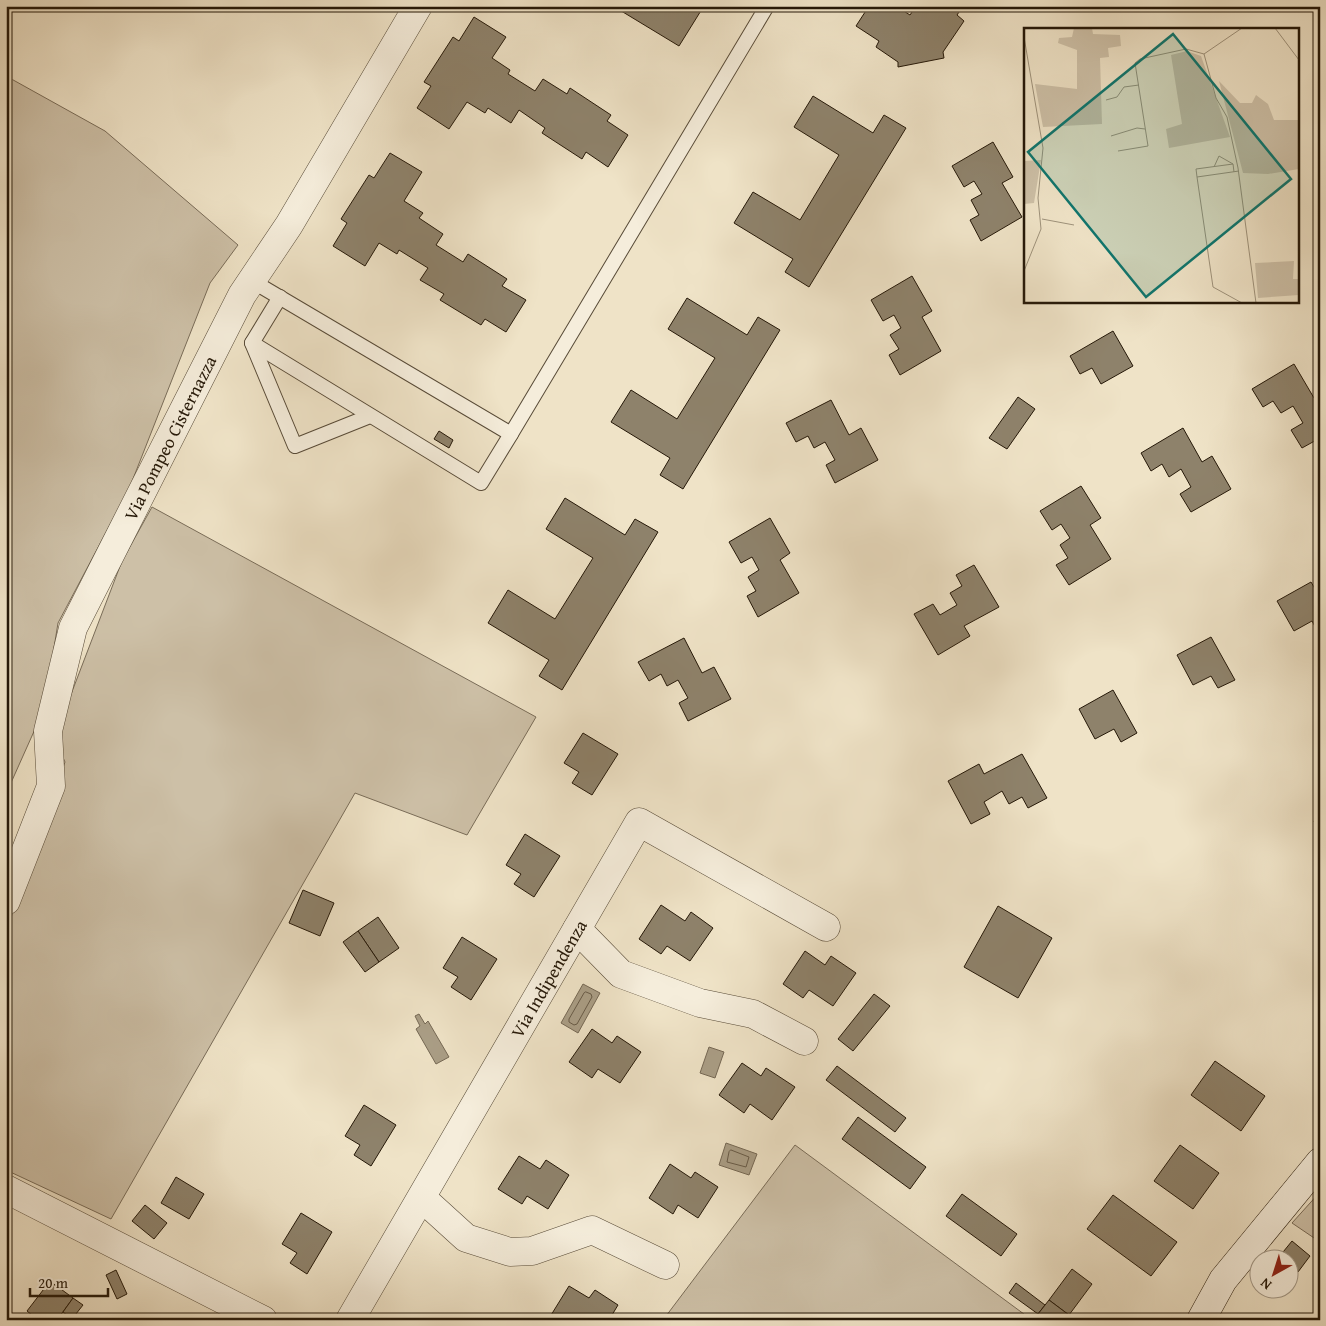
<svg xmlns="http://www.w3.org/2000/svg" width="1326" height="1326" viewBox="0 0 1326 1326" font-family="'Gentium Book Plus',serif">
  <rect width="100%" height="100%" fill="#efe3c7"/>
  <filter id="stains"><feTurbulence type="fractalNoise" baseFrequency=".004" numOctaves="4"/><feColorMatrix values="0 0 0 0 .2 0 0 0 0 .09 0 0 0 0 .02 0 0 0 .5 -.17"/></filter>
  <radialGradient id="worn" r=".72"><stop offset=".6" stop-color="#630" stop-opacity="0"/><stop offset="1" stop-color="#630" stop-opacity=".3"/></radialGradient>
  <g fill="#cdc0a7" stroke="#796c58">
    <path d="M6 76 105 131 238 245 210 283 129 489 58 623 44 709 6 794Z"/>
    <path d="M152 507 536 717 467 835 355 793 111 1219 6 1170V932L65 762 57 744 65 710 122 561Z"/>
    <path d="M795 1145 1032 1320H663Z"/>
    <path d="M1320 1192V1242L1292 1223Z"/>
  </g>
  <g fill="#aa9e86" stroke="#756854">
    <path d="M583 984 600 993 578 1033 561 1023Z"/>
    <path d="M419 1014 425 1024 428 1021 449 1057 436 1064 416 1029 420 1026 415 1016Z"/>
    <path d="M709 1047 724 1052 715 1078 700 1073Z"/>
    <path d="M726 1143 757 1154 749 1175 719 1165Z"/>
  </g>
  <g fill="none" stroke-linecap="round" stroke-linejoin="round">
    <g stroke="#685b47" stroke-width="1">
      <path d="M586 992 591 994 592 997 577 1024 574 1025 569 1022V1019L584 993Z"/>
      <path d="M731 1150 749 1157 746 1167 727 1162 729 1152Z"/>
    </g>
  </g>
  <g fill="#8e826b" stroke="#251808">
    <path d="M613 6H697L702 9 679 46Z"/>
    <path d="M869 6H896L910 15 916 6H963L957 15 964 21 943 52 944 58 898 67V62L876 47 879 41 856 26Z"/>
    <path d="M474 17 506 37 492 58 510 70 508 74 535 91 543 79 567 94 570 88 611 115 607 121 628 135 608 167 586 152 582 159 542 133 545 128 519 110 511 123 488 108 485 113 467 102 449 129 417 108 431 86 424 82 453 37 459 41Z"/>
    <path d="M813 96 873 133 884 115 906 128 809 287 785 272 793 259 734 223 753 192 800 220 839 155 794 127Z"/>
    <path d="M993 142 1013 177 1002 183 1022 217 981 241 970 220 979 215 971 200 982 194 974 181 964 187 952 166Z"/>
    <path d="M390 153 422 172 404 201 423 213 419 218 443 234 436 245 463 262 468 254 507 279 502 286 526 300 506 332 485 319 481 325 440 300 444 294 420 280 428 268 399 250 397 254 379 243 365 266 333 246 347 223 341 219 369 175 374 178Z"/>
    <path d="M912 276 932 311 922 317 941 351 900 375 889 355 899 349 890 335 901 328 894 315 883 321 871 300Z"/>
    <path d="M687 298 747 335 758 317 780 330 683 489 660 475 670 458 611 422 631 390 677 419 715 358 668 329Z"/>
    <path d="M1113 331 1133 366 1101 384 1092 368 1080 374 1070 356Z"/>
    <path d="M1294 364 1314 398 1320 395V438L1302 448 1291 430 1303 423 1293 406 1281 413 1273 401 1263 407 1252 389Z"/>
    <path d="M1018 397 1035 409 1007 449 989 438Z"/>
    <path d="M831 400 849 435 861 428 878 460 835 483 826 465 835 460 825 442 814 448 808 436 796 442 786 423Z"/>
    <path d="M1183 428 1202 462 1212 456 1231 489 1191 512 1180 494 1191 487 1181 469 1169 477 1162 464 1151 471 1141 453Z"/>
    <path d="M439 431 453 440 449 448 434 439Z"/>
    <path d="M1081 486 1101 518 1090 525 1111 559 1069 585 1056 565 1068 558 1060 545 1070 538 1061 524 1052 530 1040 511Z"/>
    <path d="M565 498 625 535 635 519 658 532 562 690 539 676 549 660 488 623 508 590 555 619 593 558 546 529Z"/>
    <path d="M770 518 790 553 780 560 799 593 758 617 747 596 756 591 748 577 759 570 752 557 741 563 729 542Z"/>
    <path d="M974 565 999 607 964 626 970 636 938 655 914 614 933 604 940 615 957 605 950 593 962 586 956 575Z"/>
    <path d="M1311 582 1320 597 1319 634 1312 621 1294 631 1277 601Z"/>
    <path d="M1211 637 1235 680 1218 688 1211 676 1193 685 1177 655Z"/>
    <path d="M684 638 702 673 714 667 731 699 688 721 679 703 688 698 678 680 667 686 661 674 649 681 638 662Z"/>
    <path d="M1113 690 1137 733 1121 742 1114 729 1095 739 1079 709Z"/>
    <path d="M583 733 618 754 592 795 572 783 579 772 564 763Z"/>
    <path d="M1022 754 1047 798 1028 808 1022 797 1009 804 1002 791 984 802 990 814 971 824 948 781 979 764 984 774Z"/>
    <path d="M1320 803V824L1314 822Z"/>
    <path d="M525 834 560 856 534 897 514 884 521 874 506 865Z"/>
    <path d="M303 890 334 903 320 936 289 923Z"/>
    <path d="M661 905 685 921 691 912 713 928 690 961 667 946 661 954 639 939Z"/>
    <path d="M998 906 1052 938 1018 998 964 967Z"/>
    <path d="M378 917 399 948 379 962 358 931Z"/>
    <path d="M358 931 379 962 365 972 343 942Z"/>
    <path d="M462 937 497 959 471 1000 451 987 458 977 443 968Z"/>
    <path d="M805 951 825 965 831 956 856 973 833 1006 809 990 803 998 783 984Z"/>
    <path d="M874 994 890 1006 853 1051 838 1039Z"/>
    <path d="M592 1029 612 1043 617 1036 641 1052 620 1083 598 1069 592 1078 569 1062Z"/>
    <path d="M1215 1061 1265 1096 1241 1131 1191 1095Z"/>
    <path d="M742 1063 761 1076 766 1068 795 1087 772 1120 750 1104 744 1113 719 1095Z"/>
    <path d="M837 1066 906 1118 895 1132 826 1080Z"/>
    <path d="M364 1105 396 1125 371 1166 354 1155 360 1145 345 1136Z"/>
    <path d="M858 1117 926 1167 910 1189 842 1139Z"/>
    <path d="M1180 1145 1219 1173 1193 1209 1154 1181Z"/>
    <path d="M519 1156 540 1169 546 1160 569 1175 548 1209 527 1196 522 1204 498 1189Z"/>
    <path d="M670 1164 691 1178 695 1172 718 1187 698 1218 678 1205 673 1214 649 1198Z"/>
    <path d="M176 1177 204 1194 189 1219 161 1203Z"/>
    <path d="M962 1194 1017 1234 1001 1256 946 1216Z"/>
    <path d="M1113 1195 1177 1242 1151 1276 1087 1229Z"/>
    <path d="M145 1205 167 1223 154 1239 132 1221Z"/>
    <path d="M301 1213 332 1232 307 1274 290 1263 297 1253 282 1244Z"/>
    <path d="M1292 1241 1310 1256 1298 1272 1288 1264V1258L1279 1257Z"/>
    <path d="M1072 1269 1092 1284 1069 1315 1049 1300Z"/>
    <path d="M116 1270 127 1294 117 1299 106 1275Z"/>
    <path d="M50 1281 73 1298 57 1320H38L27 1311Z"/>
    <path d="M1016 1283 1045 1305 1038 1314 1009 1293Z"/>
    <path d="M569 1286 589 1298 595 1290 618 1305 609 1320H548Z"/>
    <path d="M73 1298 83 1305 72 1319 63 1312Z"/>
    <path d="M1049 1300 1069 1315 1065 1320H1045L1038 1314Z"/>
  </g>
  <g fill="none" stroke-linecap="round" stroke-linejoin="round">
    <g stroke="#584b38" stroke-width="16">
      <g id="lane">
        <path d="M252 281 511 434 767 6"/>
        <path d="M280 297 252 343 481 483 511 434"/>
        <path d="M252 343 295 446 370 416"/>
      </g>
    </g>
    <g stroke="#584b38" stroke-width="29">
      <g id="street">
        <path id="s1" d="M6 901 51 786 48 731 73 628 242 295 289 225 418 6"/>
        <path d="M577 929 621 974 700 1003 753 1014 804 1041"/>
        <path d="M6 1189 263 1320"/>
        <path d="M422 1198 466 1238 510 1252 532 1251 592 1230 665 1265"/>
        <path id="s2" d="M350 1320 639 822 826 927"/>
      </g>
    </g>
    <g stroke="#251808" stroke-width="29">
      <path id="secondary" d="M1201 1320 1223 1280 1320 1162"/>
    </g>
    <use href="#lane" stroke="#f5eddb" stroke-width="14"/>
    <use href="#street" stroke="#f5eddb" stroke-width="28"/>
    <use href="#secondary" stroke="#f5eddb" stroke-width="28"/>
  </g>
  <g text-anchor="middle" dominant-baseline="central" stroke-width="4" stroke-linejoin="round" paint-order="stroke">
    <g font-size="18" fill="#251808" stroke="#f5eddb">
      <text stroke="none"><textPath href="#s1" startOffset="498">Via Pompeo Cisternazza</textPath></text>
      <text stroke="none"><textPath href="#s2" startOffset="395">Via Indipendenza</textPath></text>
    </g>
  </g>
  <g transform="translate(1024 28)">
    <rect width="275" height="275" fill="#efe3c7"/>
    <path d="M50 0H68L69 6 96 7 97 18 84 20 85 29 76 30 78 96 19 99 11 56 53 61V22L34 15 35 10 48 9ZM163 23 177 28 206 109 145 120 142 101 158 96 147 27ZM195 53 216 75H228L232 67 244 76 250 92H275V141L244 146 219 145ZM17 132 10 175 0 176V133ZM270 233 269 251H275V267L234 270 231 235Z" fill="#cdc0a7"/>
    <path fill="none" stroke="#9e927b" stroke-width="1" d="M251 0 275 32M0 9 19 120 14 170 17 201 0 243M180 26 192 70 203 89 214 140 232 275M82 72 93 69 100 59 115 57M87 108 113 100 121 101M94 123 124 118 111 35 116 31 162 21 180 26 218 0M190 139 195 128 209 136M215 143 173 149 189 259 218 275M173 149 172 141 209 136 210 144M18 191 50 197"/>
    <path fill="#0f766e" fill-opacity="0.15" stroke="#0f766e" stroke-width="2.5" d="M149 6 267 151 122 269 4 124Z"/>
    <rect width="275" height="275" fill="none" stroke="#251808" stroke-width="2.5"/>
  </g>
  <rect width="1326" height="1326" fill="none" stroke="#efe3c7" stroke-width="25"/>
  <rect x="8" y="8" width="1311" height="1311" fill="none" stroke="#251808" stroke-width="2.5"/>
  <rect x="12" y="12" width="1301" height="1301" fill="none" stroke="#251808"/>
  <g transform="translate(1274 1274) rotate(219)"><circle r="24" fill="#f5eddb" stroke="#a29887"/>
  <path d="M0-4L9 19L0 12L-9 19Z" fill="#8f2418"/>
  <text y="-8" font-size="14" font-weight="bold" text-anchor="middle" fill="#251808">N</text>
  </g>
  <path d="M30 1288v8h78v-8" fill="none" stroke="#251808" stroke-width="2.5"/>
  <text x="38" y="1288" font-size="15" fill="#251808" stroke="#f5eddb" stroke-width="4" paint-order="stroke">20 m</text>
  <rect width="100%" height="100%" filter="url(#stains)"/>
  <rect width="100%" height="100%" fill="url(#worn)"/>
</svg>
